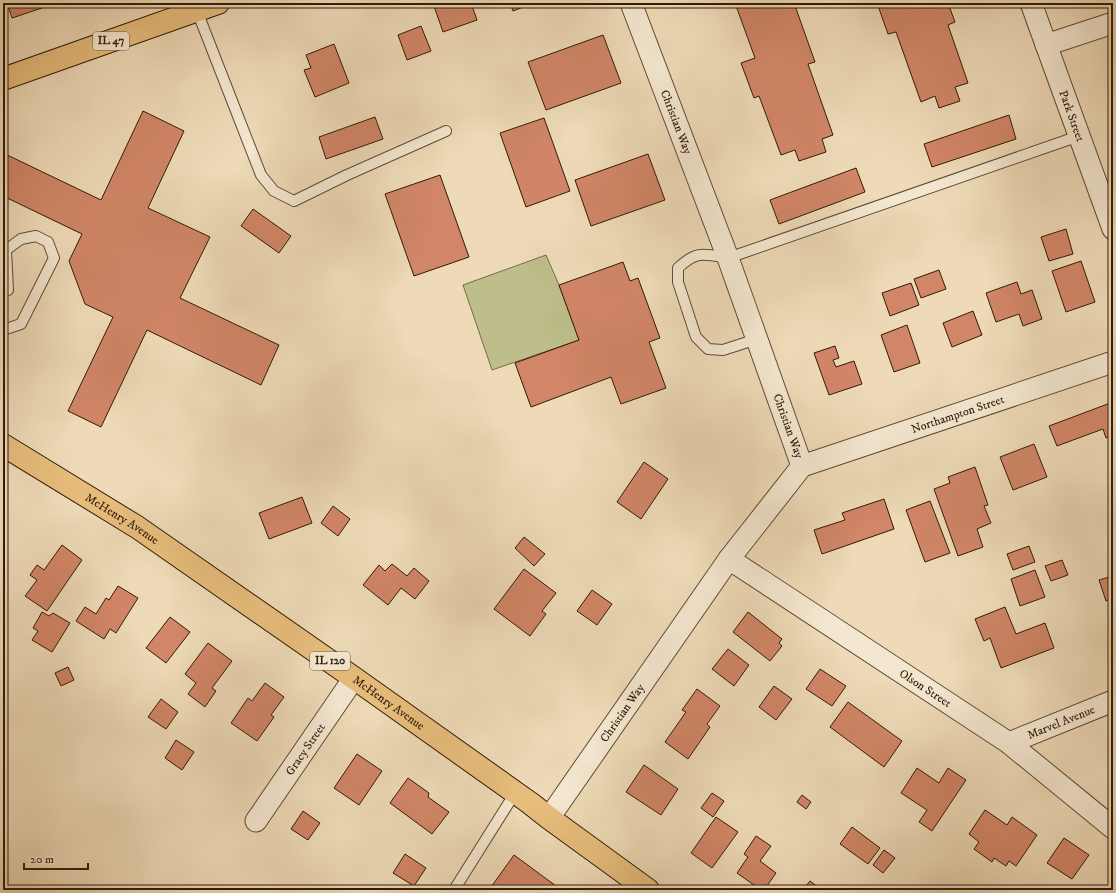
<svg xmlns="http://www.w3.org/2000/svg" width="1116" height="893" viewBox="0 0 1116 893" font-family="'IM FELL DW Pica',serif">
  <rect width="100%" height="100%" fill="#eedab7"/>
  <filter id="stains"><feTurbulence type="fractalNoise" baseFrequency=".005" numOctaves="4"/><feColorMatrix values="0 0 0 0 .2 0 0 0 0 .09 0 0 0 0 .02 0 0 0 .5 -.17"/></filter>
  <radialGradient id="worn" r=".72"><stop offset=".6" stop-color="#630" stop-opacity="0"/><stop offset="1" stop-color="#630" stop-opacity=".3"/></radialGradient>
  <path fill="#bdbe8b" stroke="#776c4a" d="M546 255 559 285 579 340 492 370 463 285Z"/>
  <g fill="#d18667" stroke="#311a08">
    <path d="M7 3H40L42 8 12 18Z"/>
    <path d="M433 3H471L477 20 443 32Z"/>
    <path d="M510 3H533L513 11Z"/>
    <path d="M735 3H794L815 62 808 64 833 135 822 139 826 152 799 161 795 150 781 155 759 96 754 98 741 63 755 58Z"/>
    <path d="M877 3H948L955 22 948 25 968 83 955 87 960 101 939 108 935 96 921 102 896 32 888 34Z"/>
    <path d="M421 26 431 51 407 60 398 35Z"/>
    <path d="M603 35 621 83 546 110 528 62Z"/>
    <path d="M334 44 349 83 315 97 304 70 311 68 306 55Z"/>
    <path d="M143 111 184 131 148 208 210 237 180 298 279 345 261 385 147 330 101 427 68 411 113 317 85 304 69 261 82 234 3 196V153L101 200Z"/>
    <path d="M1009 115 1016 139 932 167 924 144Z"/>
    <path d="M375 117 383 139 326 159 319 137Z"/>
    <path d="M544 118 570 191 526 207 500 133Z"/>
    <path d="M648 154 665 200 591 226 575 180Z"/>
    <path d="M856 168 865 192 779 224 770 200Z"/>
    <path d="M440 175 469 257 414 276 385 194Z"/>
    <path d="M253 209 291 236 279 253 241 226Z"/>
    <path d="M1066 229 1073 254 1049 261 1041 237Z"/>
    <path d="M1081 261 1095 302 1066 312 1052 271Z"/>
    <path d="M623 262 630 281 638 278 660 338 649 342 666 388 621 404 611 377 531 407 515 363 579 340 559 285Z"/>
    <path d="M939 270 946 289 921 298 914 279Z"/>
    <path d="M1017 282 1021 294 1032 290 1042 319 1023 326 1019 314 996 322 986 293Z"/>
    <path d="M911 283 919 305 890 316 882 293Z"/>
    <path d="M973 311 982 335 952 347 943 323Z"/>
    <path d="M907 325 920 363 894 372 881 335Z"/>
    <path d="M835 346 839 358 833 360 836 367 854 361 862 384 829 395 814 353Z"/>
    <path d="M1113 402V435L1106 438 1103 429 1057 446 1049 426Z"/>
    <path d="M1034 444 1047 477 1013 490 1000 457Z"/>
    <path d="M644 462 668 479 641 519 617 502Z"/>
    <path d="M975 467 988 505 984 506 991 523 977 529 983 547 958 556 934 489 950 483 948 477Z"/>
    <path d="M1113 485V500L1108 487Z"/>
    <path d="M302 497 312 523 269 539 259 513Z"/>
    <path d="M884 499 894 529 822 554 814 530 845 520 842 513Z"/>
    <path d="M930 501 950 553 925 562 906 510Z"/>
    <path d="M333 506 350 519 338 536 321 523Z"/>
    <path d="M524 537 545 554 534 566 515 548Z"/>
    <path d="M62 545 82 560 47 611 25 596 37 580 30 575 37 565 44 570Z"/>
    <path d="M1029 546 1035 562 1013 570 1007 554Z"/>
    <path d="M1062 560 1068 575 1051 581 1045 566Z"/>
    <path d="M392 564 407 576 414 568 429 581 415 599 401 588 388 605 363 585 379 565 385 571Z"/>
    <path d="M524 569 556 593 542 611 546 614 530 636 494 609Z"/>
    <path d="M1035 570 1045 597 1020 606 1011 579Z"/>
    <path d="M1113 576V599L1106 601 1099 580Z"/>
    <path d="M118 586 138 598 116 633 110 629 104 639 76 621 85 607 96 614 106 598 109 600Z"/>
    <path d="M592 590 612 604 597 625 577 611Z"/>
    <path d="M1005 607 1016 634 1045 623 1054 648 1001 668 990 638 984 641 975 619Z"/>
    <path d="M42 612 49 616 53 613 70 623 52 652 32 640 38 631 33 628Z"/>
    <path d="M748 612 782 639 779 643 782 646 770 661 733 632Z"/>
    <path d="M170 617 190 632 166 663 146 648Z"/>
    <path d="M208 643 232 661 212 688 216 691 205 707 188 694 196 683 185 674Z"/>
    <path d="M728 649 749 665 734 686 712 669Z"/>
    <path d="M68 667 74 680 61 686 55 673Z"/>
    <path d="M820 669 846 686 832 706 806 689Z"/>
    <path d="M265 683 284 697 271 715 274 717 257 741 231 723 248 698 252 701Z"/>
    <path d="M774 686 792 699 776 720 759 707Z"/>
    <path d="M697 689 720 706 707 724 710 727 688 759 665 742 686 712 682 710Z"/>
    <path d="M161 699 178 712 166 729 148 717Z"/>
    <path d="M848 702 902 741 884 767 830 727Z"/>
    <path d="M176 740 194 752 182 770 165 758Z"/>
    <path d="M357 754 382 771 359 805 334 788Z"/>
    <path d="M644 765 678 789 661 815 626 792Z"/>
    <path d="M917 768 939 783 948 768 966 780 932 831 919 822 927 810 901 793Z"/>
    <path d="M408 778 429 793 428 797 449 812 432 834 390 803Z"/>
    <path d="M712 793 724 801 713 817 701 808Z"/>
    <path d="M802 795 811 802 806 809 797 802Z"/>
    <path d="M985 810 1007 825 1012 817 1037 835 1016 866 1009 861 1006 866 994 858 992 862 974 849 979 842 969 834Z"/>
    <path d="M303 811 320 823 308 840 291 829Z"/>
    <path d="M716 817 738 832 712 868 691 853Z"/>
    <path d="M852 827 880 848 868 864 840 844Z"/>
    <path d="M756 836 771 846 760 861 776 873 764 890H761L737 873 748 857 744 854Z"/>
    <path d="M1064 838 1089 855 1072 879 1047 863Z"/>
    <path d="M884 850 895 858 883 873 873 865Z"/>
    <path d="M405 854 426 868 414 886 393 873Z"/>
    <path d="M514 855 556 886 553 890H489Z"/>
    <path d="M810 881 822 890H803Z"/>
  </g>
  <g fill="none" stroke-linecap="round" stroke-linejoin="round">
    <g stroke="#604a34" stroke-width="12">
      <g id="service">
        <path d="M197 11 261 175 274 191 294 201 347 175 446 131"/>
        <path d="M3 292 8 290 6 250 21 239 36 236 48 242 54 258 21 324 3 330"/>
        <path d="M757 339 723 350 708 349 696 337 678 282V268C697 250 704 254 728 258L1079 136"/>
        <path d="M454 890 515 793"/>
      </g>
    </g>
    <g stroke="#604a34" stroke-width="23">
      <g id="minor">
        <path id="s1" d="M1031 3 1113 229"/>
        <path d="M1046 45 1113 23"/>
        <path id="s2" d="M802 466 1113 362"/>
        <path id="s3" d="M729 559 1009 743 1113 828"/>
        <path id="s4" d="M1009 743 1113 701"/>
        <path id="s5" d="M549 818 729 559 802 466 728 258 631 3"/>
        <path id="s6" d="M256 821 354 678"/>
      </g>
    </g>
    <g stroke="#311a08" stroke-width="24">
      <g id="primary">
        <path d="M3 79 218 3"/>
        <path id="s7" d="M3 445 137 527 354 678 530 803 549 818 648 890"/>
      </g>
    </g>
    <use href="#service" stroke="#f4e7d0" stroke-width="10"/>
    <use href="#minor" stroke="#f4e7d0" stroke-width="21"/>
    <use href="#primary" stroke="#e7bd7c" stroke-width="22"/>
  </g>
  <g text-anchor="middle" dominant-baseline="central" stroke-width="3" stroke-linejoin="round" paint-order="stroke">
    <g fill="#f4e7d0" stroke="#6c5844" stroke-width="1">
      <rect x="93" y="32" width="36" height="18" rx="3"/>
      <rect x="310" y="652" width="40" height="18" rx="3"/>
    </g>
    <g font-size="11" font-weight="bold" fill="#311a08">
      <text x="111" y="41">IL 47</text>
      <text x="330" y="661">IL 120</text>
    </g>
    <g font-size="12" fill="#311a08" stroke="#f4e7d0">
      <text stroke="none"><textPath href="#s1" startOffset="120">Park Street</textPath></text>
      <text transform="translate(676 122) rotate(69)">Christian Way</text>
      <text stroke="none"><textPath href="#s2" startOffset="164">Northampton Street</textPath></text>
      <text transform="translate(788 426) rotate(70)">Christian Way</text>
      <text stroke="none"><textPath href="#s7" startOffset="140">McHenry Avenue</textPath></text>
      <text stroke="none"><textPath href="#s3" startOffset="235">Olson Street</textPath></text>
      <text stroke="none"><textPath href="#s7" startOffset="464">McHenry Avenue</textPath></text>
      <text stroke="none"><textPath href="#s5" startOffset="128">Christian Way</textPath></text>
      <text stroke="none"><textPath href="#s4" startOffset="56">Marvel Avenue</textPath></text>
      <text stroke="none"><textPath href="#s6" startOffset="87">Gracy Street</textPath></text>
    </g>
  </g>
  <rect width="1116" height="893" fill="none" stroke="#eedab7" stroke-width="16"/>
  <rect x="4" y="4" width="1108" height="885" fill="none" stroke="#311a08" stroke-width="2"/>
  <rect x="8" y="8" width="1100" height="877" fill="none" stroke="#311a08"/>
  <path d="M24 863v6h64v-6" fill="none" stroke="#311a08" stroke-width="2"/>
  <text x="30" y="863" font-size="12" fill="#311a08" stroke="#f4e7d0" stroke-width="3" paint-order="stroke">20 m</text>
  <rect width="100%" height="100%" filter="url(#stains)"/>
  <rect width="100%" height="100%" fill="url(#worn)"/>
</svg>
